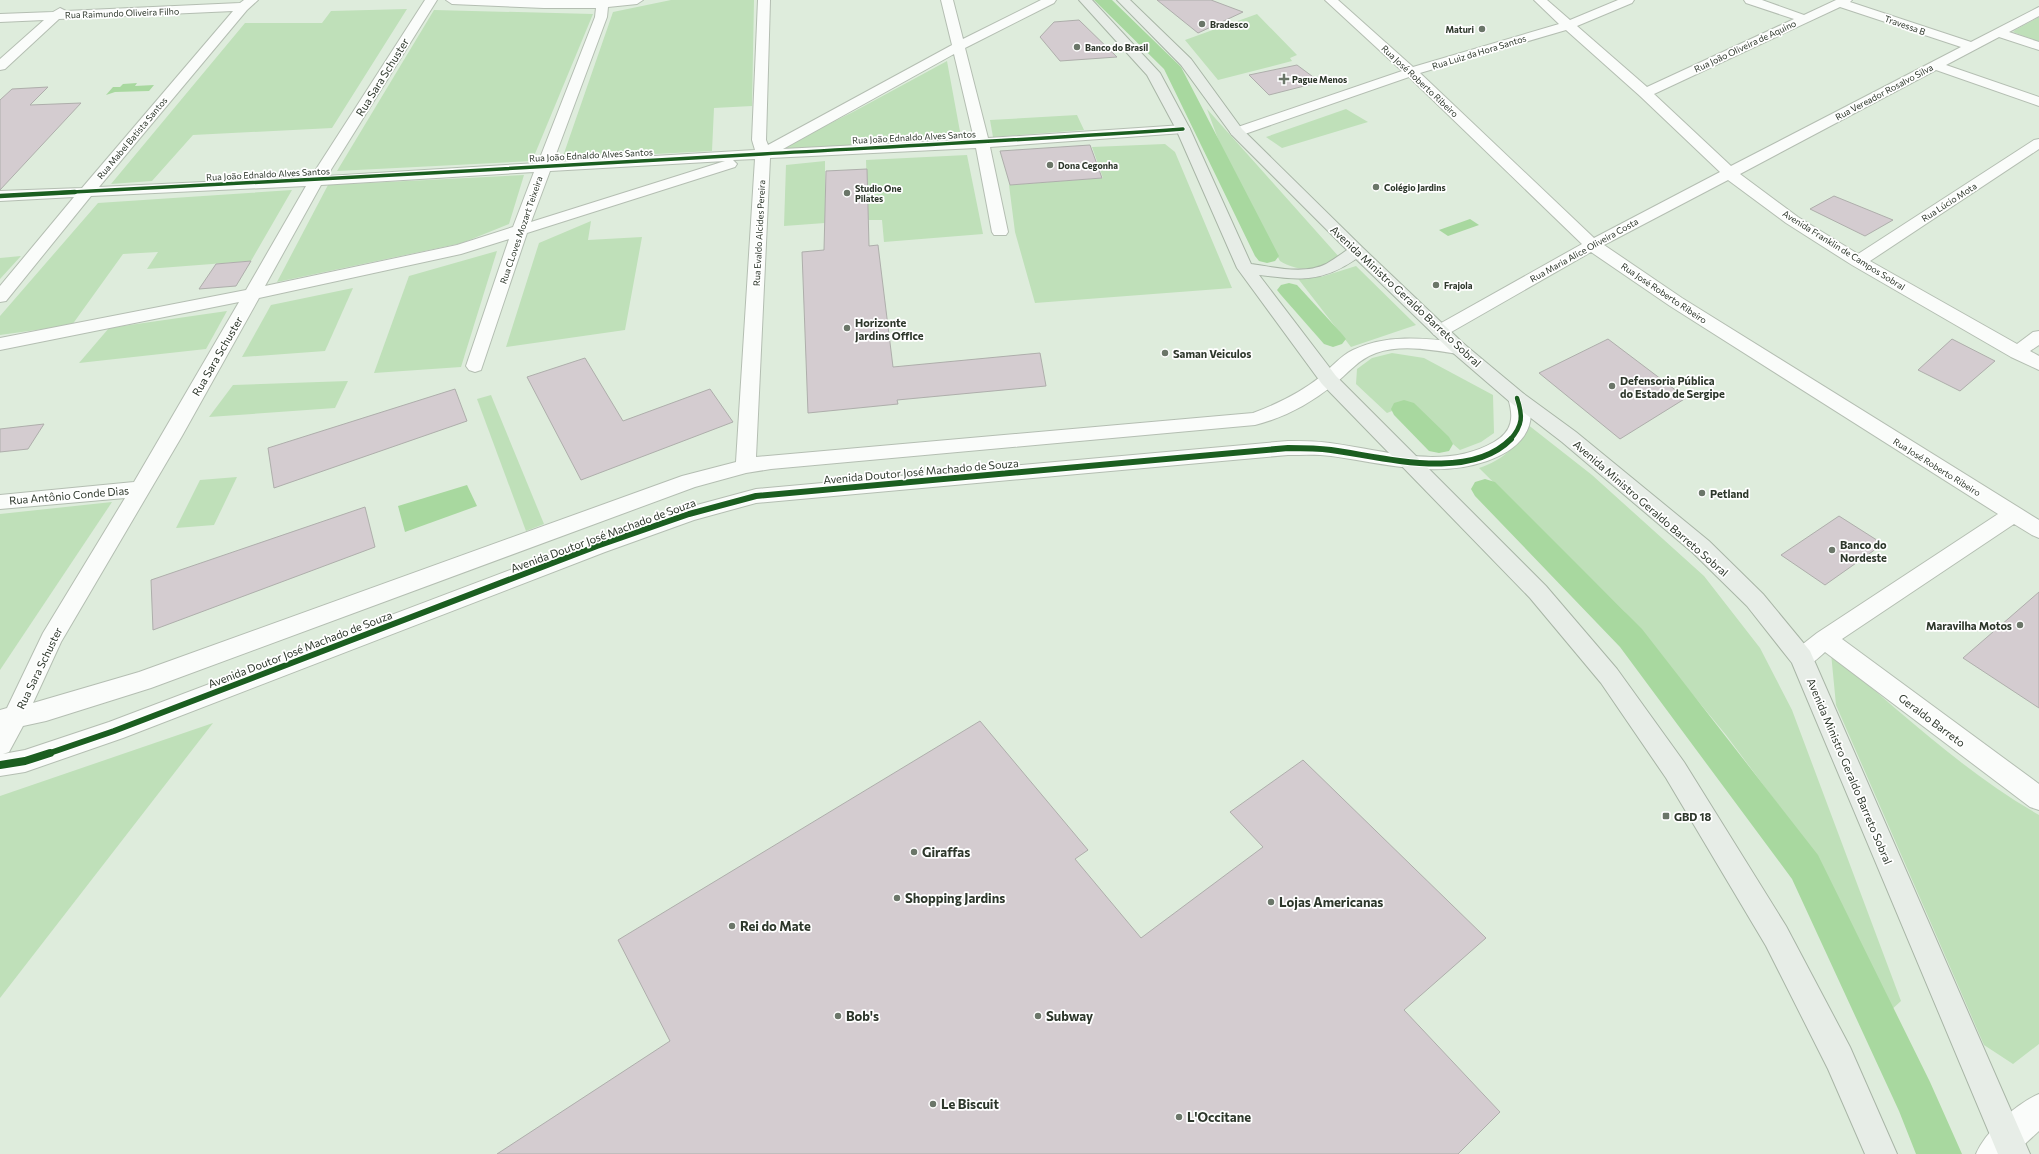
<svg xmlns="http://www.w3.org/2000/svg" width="2039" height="1154" viewBox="0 0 2039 1154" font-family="Commissioner,sans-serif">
  <rect width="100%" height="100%" fill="#deecdc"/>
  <g fill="#bfe0b9">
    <path d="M671 0H754L752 106 714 108 712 151 562 159 613 12Z"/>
    <path d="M407 9 332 128 193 135 152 181 111 184 245 23H322L331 11Z"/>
    <path d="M434 10 593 14 532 161 337 171Z"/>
    <path d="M1257 14 1297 55 1290 58 1292 61 1218 80 1185 40Z"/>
    <path d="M2039 17V42L2013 32 2015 30Z"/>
    <path d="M947 61 961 137 789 150 785 146 853 112Z"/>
    <path d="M1207 109 1340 258 1336 264C1315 268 1299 273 1280 261L1229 169Z"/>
    <path d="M1346 109 1368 122 1282 148 1266 137Z"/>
    <path d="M1077 115 1084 130 993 137 990 120Z"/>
    <path d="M1165 144 1175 152 1232 288 1035 303 1015 232 1009 185 1103 178 1092 147Z"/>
    <path d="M967 155 983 234 884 242 882 220H868L866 160Z"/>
    <path d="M825 161V223L784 226 786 165Z"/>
    <path d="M524 175 509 224 462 243 277 282 328 185Z"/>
    <path d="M292 190 251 261 147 269 158 252 123 254 72 325 0 335V316L98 203Z"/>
    <path d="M591 221 588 240 642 237 625 330 506 347 539 243Z"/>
    <path d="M497 251 461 367 374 373 409 276Z"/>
    <path d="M21 256 0 279V258Z"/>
    <path d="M1356 266 1416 325 1351 347 1296 276 1321 277Z"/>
    <path d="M353 288 325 351 242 357 271 305Z"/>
    <path d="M227 311 206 349 79 363 109 328Z"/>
    <path d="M1392 353 1424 358 1493 395 1494 433 1481 442 1460 450 1407 405 1387 413 1356 384 1357 369 1372 358Z"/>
    <path d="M348 381 335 408 209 417 233 385Z"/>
    <path d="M491 395 544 524 526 531 477 399Z"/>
    <path d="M1527 424 1592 475 1704 576 1760 648 1792 710 1901 1001 1889 1012 1791 822 1726 735 1624 611 1479 468C1504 459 1516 448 1527 424Z"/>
    <path d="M237 477 214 525 176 528 200 480Z"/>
    <path d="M112 502 0 670V514Z"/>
    <path d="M1831 653C1896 708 1965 773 2039 815V1044L2013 1064 1984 1045 1836 705Z"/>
    <path d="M213 723 0 998V796Z"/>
  </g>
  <g fill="#a8d89f">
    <path d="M137 83 135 86 154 85 149 91 115 92 106 95 113 87H120L123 84Z"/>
    <path d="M1470 219 1479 225 1448 236 1439 230Z"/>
    <path d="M467 485 477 506 405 532 398 506Z"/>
  </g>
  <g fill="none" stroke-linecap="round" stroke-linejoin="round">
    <g fill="#a8d89f" fill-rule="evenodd">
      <path d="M1094 0H1112L1181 67 1279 256 1275 261 1267 263 1259 261 1255 256 1164 69Z"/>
      <path d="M1289 283 1297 285 1342 334 1346 339 1342 344 1333 347 1324 344 1281 295 1277 290 1281 285Z"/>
      <path d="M1404 400 1414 403 1449 437 1453 444 1449 451 1439 453 1429 451 1394 415 1391 409 1394 403Z"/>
      <path d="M1485 479 1495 482 1642 629 1818 855 1930 1082 1962 1154H1916L1899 1111 1792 879 1620 647 1475 496 1471 489 1475 482Z"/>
    </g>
  </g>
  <g fill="#d4ccd0" stroke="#aeaeab">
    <path d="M1157 0H1211L1243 12 1198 33Z"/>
    <path d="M1079 20 1117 57 1060 61 1040 37 1054 22Z"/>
    <path d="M1297 65 1320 82 1269 95 1249 75Z"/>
    <path d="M48 87 30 105 81 103 0 190V100L12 89Z"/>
    <path d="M1090 145 1102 178 1010 185 1000 151Z"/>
    <path d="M867 169 869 246 878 245 893 367 1040 353 1046 386 897 400 898 404 808 413 802 252 824 250 826 171Z"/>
    <path d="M1834 196 1893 220 1865 236 1810 209Z"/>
    <path d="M251 261 236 286 199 289 216 264Z"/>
    <path d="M1608 339 1686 398 1620 439 1539 373Z"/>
    <path d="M1952 339 1995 361 1960 391 1918 370Z"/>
    <path d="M585 358 623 421 710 389 733 422 581 480 527 377Z"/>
    <path d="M455 389 467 421 274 488 268 448Z"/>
    <path d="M44 424 28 449 0 452V429Z"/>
    <path d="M365 507 375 547 153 630 151 580Z"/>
    <path d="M1839 516 1883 544 1825 585 1781 555Z"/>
    <path d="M2039 592V708L1963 658Z"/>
    <path d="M980 721 1088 850 1075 859 1141 938 1263 847 1230 812 1303 760 1486 938 1404 1010 1500 1112 1458 1154H497L670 1041 618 940Z"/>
  </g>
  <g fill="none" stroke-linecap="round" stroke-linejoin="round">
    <g stroke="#b4beb2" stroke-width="2">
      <g id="minor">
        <path d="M244 0H258L247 10 99 187 311 177 425 0H437L327 176 538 163 595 17 596 8H544L452 4 446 0H643L637 4 608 7 607 17 553 162 755 150 752 140 758 0H770L766 140 768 145 952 45 941 0H953L963 39 1041 0H1056L1054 3 965 48 988 138 1183 125 1188 126 1190 129 1188 132 1183 133 990 147 1008 232 1006 235H994L992 232 976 148 770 158 756 457 1253 413C1277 404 1300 393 1320 377 1331 368 1340 356 1353 350 1386 334 1423 338 1458 342L1464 344 1467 348 1464 352 1458 354C1432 350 1402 344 1376 353 1358 359 1348 374 1333 385 1310 404 1283 418 1255 425L771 469 746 473 695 487 151 688 46 721 23 726 9 752 3 754 25 750 109 722 589 540 682 509 756 489 1288 441C1302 441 1316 441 1330 443 1383 450 1444 471 1494 442 1513 431 1514 417 1508 398L1510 394 1517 392 1524 394C1533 408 1533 422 1524 436 1515 449 1501 456 1487 461 1435 479 1383 463 1331 456 1316 454 1302 455 1288 455L756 503 694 520 605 552 123 738 25 772 0 776V710L7 708 43 633 125 498 0 509V495L134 482 239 302 0 350V338L246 290 306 186 91 196 6 301 0 302V286L74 197 0 201V191L82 188 233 11 59 19 5 69 0 70V59L44 20 0 22V14L53 12 60 8 66 11 240 3ZM954 54 974 139 783 149ZM755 159 736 462 682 476 139 672 33 703 61 642 182 436 259 298 461 254 509 239 466 366 469 370 475 372 481 370 527 233 735 167 737 164 733 160ZM725 161 531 222 550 171ZM534 172 513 227 457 245 265 286 321 185Z"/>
        <path d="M1325 0H1338L1413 67 1559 24 1534 0H1547L1570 20 1618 0H1634L1632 3 1577 26 1647 87 1794 19 1746 3 1744 0H1762L1804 15 1836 0H1852L1850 2 1971 42 2039 7V16L2009 32 2039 42V50L1999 37 1946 65 2039 97V106L1936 70 1740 174 1798 217 1858 254 2034 140 2039 139V149L1870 261 2017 344 2033 332 2039 331V345L2030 351 2039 356V370L2011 357 1852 265 1786 223 1728 180 1604 245 1682 298 2039 520V538L2032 535 2014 524 1842 639 2039 784V810L2030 807 1825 652C1815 661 1808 669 1794 665L1790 658 1794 651 1817 633 1998 514 1670 306 1591 252 1446 335 1440 336 1434 335 1431 331 1434 327 1582 244 1409 77 1242 135H1232L1230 132 1232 129 1402 71ZM1840 7 1961 47 1731 166 1654 94ZM1566 30 1640 96 1720 172 1594 238 1420 73Z"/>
        <path d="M2039 1094V1131L2014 1154H1976C1985 1132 2017 1103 2039 1094Z"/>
      </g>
    </g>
    <g stroke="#a8b5a6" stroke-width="2">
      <path id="major" d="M1079 0H1092L1160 73 1190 129 1251 264C1274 267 1304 275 1326 264 1333 260 1340 255 1347 250L1232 135 1181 65 1117 0H1130L1191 59 1242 129 1363 248 1464 344 1524 394 1576 432 1709 541 1763 594 1810 651 2030 1154H1998L1792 663 1747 606 1693 553 1562 442 1510 402 1452 352 1356 259C1321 283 1299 280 1259 275L1336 376 1546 586 1617 669 1684 762 1786 926 1850 1047 1897 1154H1865L1828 1069 1766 946 1666 778 1601 683 1530 598 1322 384 1237 268 1176 129 1147 75Z"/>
    </g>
    <use href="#minor" fill="#fafcfa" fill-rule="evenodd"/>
    <use href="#major" fill="#e7ede7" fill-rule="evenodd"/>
    <g stroke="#fff" stroke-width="5">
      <path id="cycleway-far3" d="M54 193C290 182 527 167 763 154 903 146 1043 139 1183 129"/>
    </g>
    <g stroke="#fff" stroke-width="6">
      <g id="cycleway-far2">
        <path d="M0 196 75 192"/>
        <path d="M1510 440C1523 425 1523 416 1517 398"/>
      </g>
    </g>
    <g stroke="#fff" stroke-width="8">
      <path id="cycleway-far1" d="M47 754 114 731 597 546 689 514 756 496 1288 448C1302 448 1316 448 1331 450 1383 457 1469 482 1511 439"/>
    </g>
    <g stroke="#fff" stroke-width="10">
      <path id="cycleway" d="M0 765 25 761 50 753"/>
    </g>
    <use href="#cycleway-far3" stroke="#1b5e20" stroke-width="3.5"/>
    <use href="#cycleway-far2" stroke="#1b5e20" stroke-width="4.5"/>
    <use href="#cycleway-far1" stroke="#1b5e20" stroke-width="6"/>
    <use href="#cycleway" stroke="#1b5e20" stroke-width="8"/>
  </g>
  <g fill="#6b7669" stroke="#fff" stroke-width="1.5">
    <circle cx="1202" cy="24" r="4"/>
    <circle cx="1482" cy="29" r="4"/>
    <circle cx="1077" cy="47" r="4"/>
    <path d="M1282 73h4v4h4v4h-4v4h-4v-4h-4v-4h4z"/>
    <circle cx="1050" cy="165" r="4"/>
    <circle cx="1376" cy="187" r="4"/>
    <circle cx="847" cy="193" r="4"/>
    <circle cx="1436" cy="285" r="4"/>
    <circle cx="847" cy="328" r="4"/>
    <circle cx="1165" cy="353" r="4"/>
    <circle cx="1612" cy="386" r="4"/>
    <circle cx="1702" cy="493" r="4"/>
    <circle cx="1832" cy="550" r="4"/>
    <circle cx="2020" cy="625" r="4"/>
    <rect x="1662" y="812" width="8" height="8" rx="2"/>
    <circle cx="914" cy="852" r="4"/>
    <circle cx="897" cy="898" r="4"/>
    <circle cx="1271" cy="902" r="4"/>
    <circle cx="732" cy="926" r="4"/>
    <circle cx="838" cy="1016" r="4"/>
    <circle cx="1038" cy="1016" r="4"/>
    <circle cx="933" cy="1104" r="4"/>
    <circle cx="1179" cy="1117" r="4"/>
  </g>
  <g text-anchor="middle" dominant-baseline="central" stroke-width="3.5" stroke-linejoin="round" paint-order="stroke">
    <g font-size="9" fill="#2d372b" stroke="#fff">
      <text transform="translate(122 13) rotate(-2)">Rua Raimundo Oliveira Filho</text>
      <text transform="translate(1905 25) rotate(19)">Travessa B</text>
      <text transform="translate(1745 46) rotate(-25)">Rua João Oliveira de Aquino</text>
      <text transform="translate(1479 52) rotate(-17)">Rua Luiz da Hora Santos</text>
      <text transform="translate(1420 81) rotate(43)">Rua José Roberto Ribeiro</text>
      <text transform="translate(1884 92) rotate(-28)">Rua Vereador Rosalvo Silva</text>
      <text transform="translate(914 137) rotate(-3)">Rua João Ednaldo Alves Santos</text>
      <text transform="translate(132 138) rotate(-50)">Rua Mabel Batista Santos</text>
      <text transform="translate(591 155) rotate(-3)">Rua João Ednaldo Alves Santos</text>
      <text transform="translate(268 174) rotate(-3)">Rua João Ednaldo Alves Santos</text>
      <text transform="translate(1949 202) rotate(-33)">Rua Lúcio Mota</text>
      <text transform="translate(521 230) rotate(-71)">Rua CLoves Mozart Teixeira</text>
      <text transform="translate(759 233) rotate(-87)">Rua Evaldo Alcides Pereira</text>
      <text transform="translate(1584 250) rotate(-29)">Rua Maria Alice Oliveira Costa</text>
      <text transform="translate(1844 250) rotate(32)">Avenida Franklin de Campos Sobral</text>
      <text transform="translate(1664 293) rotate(34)">Rua José Roberto Ribeiro</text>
      <text transform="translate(1937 467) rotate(32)">Rua José Roberto Ribeiro</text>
    </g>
    <g font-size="9" font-weight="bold" fill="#2d372b" stroke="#fff" text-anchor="start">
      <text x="1210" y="24">Bradesco</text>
      <text x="1474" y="29" text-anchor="end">Maturi</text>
      <text x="1085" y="47">Banco do Brasil</text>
      <text x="1292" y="79">Pague Menos</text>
      <text x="1058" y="165">Dona Cegonha</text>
      <text x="1384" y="187">Colégio Jardins</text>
      <text x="855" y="188">Studio One<tspan x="855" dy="10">Pilates</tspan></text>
      <text x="1444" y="285">Frajola</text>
    </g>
    <g font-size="11" fill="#2d372b" stroke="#fff">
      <text transform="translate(382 77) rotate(-58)">Rua Sara Schuster</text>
      <text transform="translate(1406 296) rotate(43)">Avenida Ministro Geraldo Barreto Sobral</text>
      <text transform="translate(217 356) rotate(-60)">Rua Sara Schuster</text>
      <text transform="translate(921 471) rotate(-5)">Avenida Doutor José Machado de Souza</text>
      <text transform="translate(69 495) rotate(-5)">Rua Antônio Conde Dias</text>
      <text transform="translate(1651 508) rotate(41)">Avenida Ministro Geraldo Barreto Sobral</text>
      <text transform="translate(603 535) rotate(-20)">Avenida Doutor José Machado de Souza</text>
      <text transform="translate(300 649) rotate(-21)">Avenida Doutor José Machado de Souza</text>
      <text transform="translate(39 668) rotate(-64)">Rua Sara Schuster</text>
      <text transform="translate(1932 720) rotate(37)">Geraldo Barreto</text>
      <text transform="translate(1850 771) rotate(67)">Avenida Ministro Geraldo Barreto Sobral</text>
    </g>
    <g font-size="11" font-weight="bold" fill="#2d372b" stroke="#fff" text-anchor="start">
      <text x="855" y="322">Horizonte<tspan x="855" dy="13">Jardins Office</tspan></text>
      <text x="1173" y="353">Saman Veiculos</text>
      <text x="1620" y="380">Defensoria Pública<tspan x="1620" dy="13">do Estado de Sergipe</tspan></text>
      <text x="1710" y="493">Petland</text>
      <text x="1840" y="544">Banco do<tspan x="1840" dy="13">Nordeste</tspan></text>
      <text x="2012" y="625" text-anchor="end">Maravilha Motos</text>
      <text x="1674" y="816">GBD 18</text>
    </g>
    <g font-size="13" font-weight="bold" fill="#2d372b" stroke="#fff" text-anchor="start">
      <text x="922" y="852">Giraffas</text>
      <text x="905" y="898">Shopping Jardins</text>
      <text x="1279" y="902">Lojas Americanas</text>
      <text x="740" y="926">Rei do Mate</text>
      <text x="846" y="1016">Bob's</text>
      <text x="1046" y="1016">Subway</text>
      <text x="941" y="1104">Le Biscuit</text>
      <text x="1187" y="1117">L'Occitane</text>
    </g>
  </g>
</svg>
